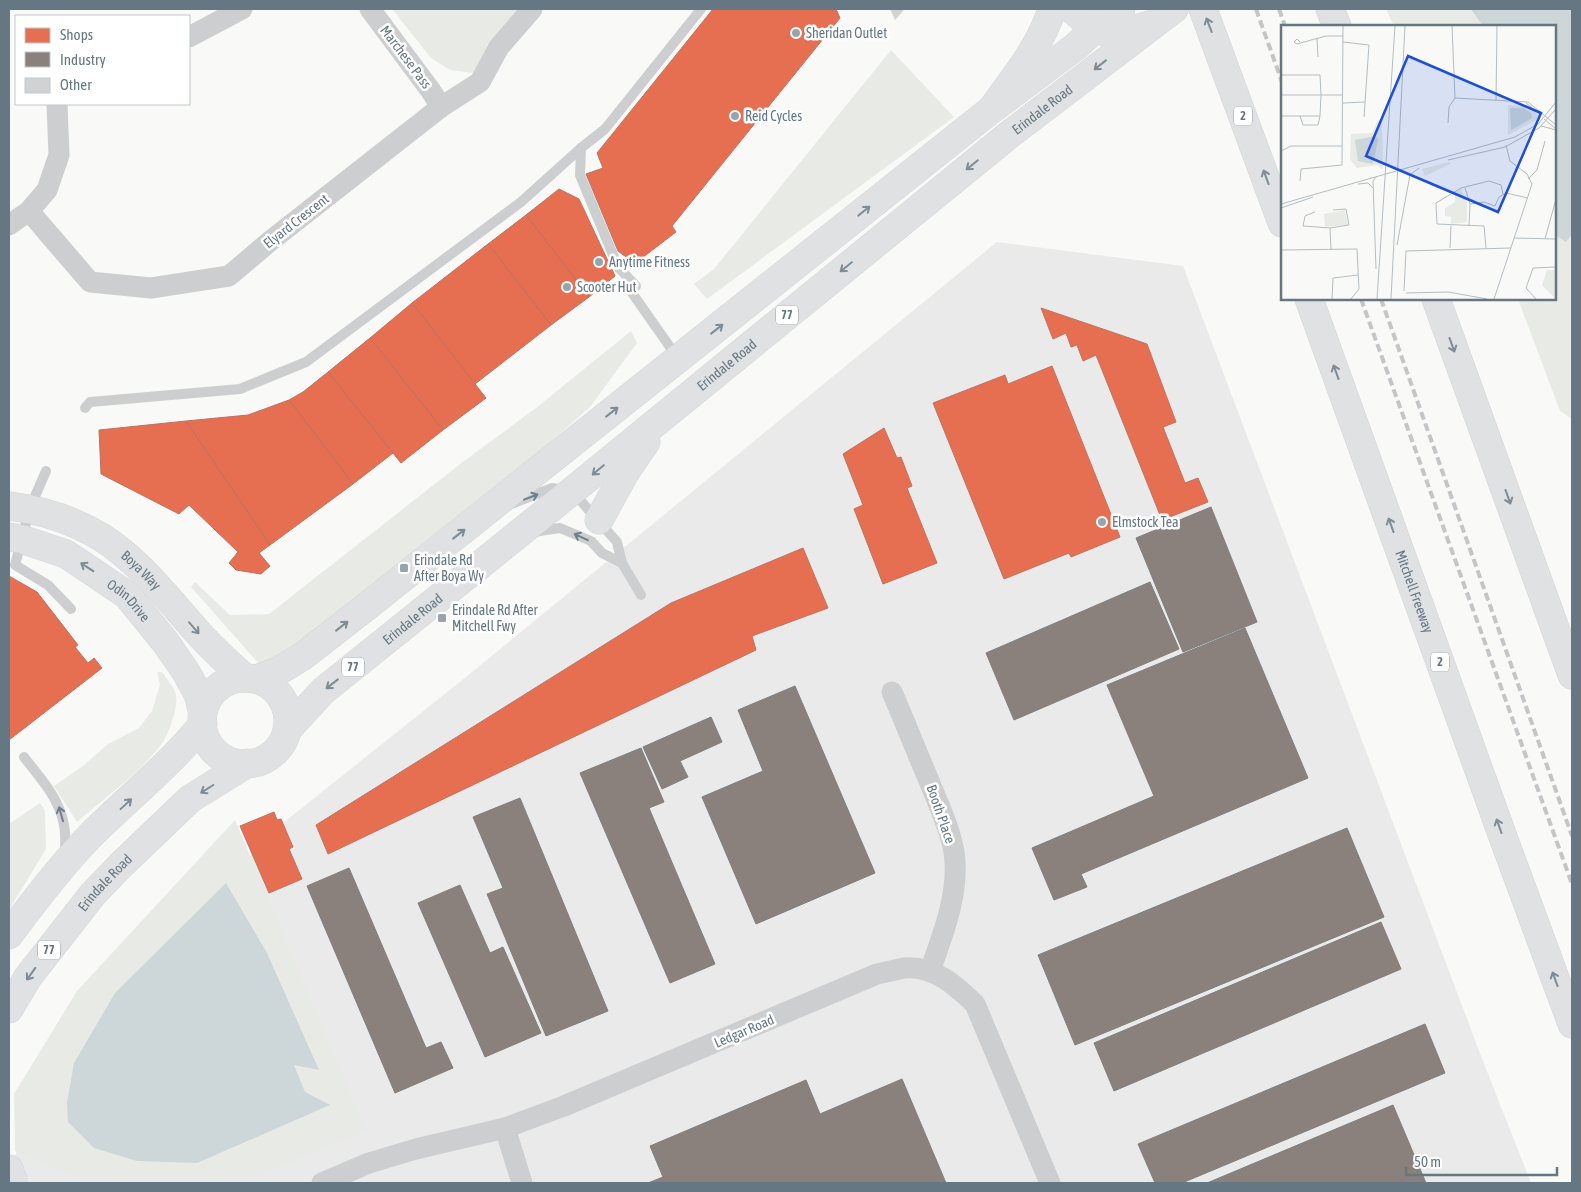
<svg xmlns="http://www.w3.org/2000/svg" width="1581" height="1192" viewBox="0 0 1581 1192" font-family="'Asap Condensed',sans-serif">
  <rect width="100%" height="100%" fill="#f9f9f8"/>
  <path fill="#e9eae9" d="M997 242 1183 266 1481 1056 1531 1183H9V1169L70 1033 288 819 466 677Z"/>
  <g fill="#e8ebe5">
    <path d="M392 9H516L521 20 473 73 450 70 431 58Z"/>
    <path d="M1386 9H1572V419L1560 411 1518 299H1555V26H1394Z"/>
    <path d="M891 50 954 117 707 299 694 284 714 269Z"/>
    <path d="M631 331 637 343 590 407 534 457 286 654 260 665 191 587 195 582 230 615 269 614 464 461 536 408Z"/>
    <path d="M157 672H162C166 678 175 688 176 695 178 709 169 735 160 746 140 773 103 799 77 822L54 786 83 766 108 744 139 728 152 711 160 685Z"/>
    <path d="M40 803 45 811 46 849 9 910V824Z"/>
    <path d="M235 820 366 1131 240 1183H89L15 1151 14 1094 77 991Z"/>
  </g>
  <g fill="#cdd6d8">
    <path d="M1471 9H1572V234L1566 242 1555 235V26H1483Z"/>
    <path d="M226 883 267 953 319 1070 294 1065 305 1092 330 1105 197 1163 137 1161 94 1148 68 1122 67 1103 74 1063 115 993Z"/>
  </g>
  <g fill="#e76f51" stroke="#c07160">
    <path d="M713 9H836L840 18 672 226 676 232 638 261 634 258 630 260 618 251 586 174 603 168 597 153Z"/>
    <path d="M559 189 579 199 615 276 589 297 526 215Z"/>
    <path d="M526 215 589 297 551 325 488 244Z"/>
    <path d="M488 244 551 325 475 384 412 303Z"/>
    <path d="M412 303 486 398 443 430 370 338Z"/>
    <path d="M1041 308 1147 344 1176 422 1163 427 1185 483 1198 478 1208 502 1162 520 1096 355 1083 361 1077 345 1071 347 1066 333 1053 339Z"/>
    <path d="M370 338 443 430 401 463 328 372Z"/>
    <path d="M1052 366 1120 537 1071 557 1069 553 1004 579 933 403 1005 375 1008 384Z"/>
    <path d="M328 372 393 453 353 484 289 400 303 392Z"/>
    <path d="M289 400 353 484 270 545 186 421 248 415Z"/>
    <path d="M186 421 270 545 259 553 270 566 261 574 236 570 229 563 238 552 189 505 179 514 101 474 99 430Z"/>
    <path d="M884 428 897 458 901 457 912 486 907 488 937 563 883 584 854 509 863 505 843 454Z"/>
    <path d="M803 548 828 608 752 636 756 650 328 854 316 825 671 603Z"/>
    <path d="M9 576 37 592 78 645 75 647 88 663 94 658 102 668 9 740Z"/>
    <path d="M274 812 277 820 281 819 293 847 289 849 302 879 269 893 240 826Z"/>
  </g>
  <g fill="#8a817c" stroke="#7f7e7e">
    <path d="M1211 507 1257 622 1183 652 1136 538Z"/>
    <path d="M1150 582 1179 649 1014 720 986 653Z"/>
    <path d="M1245 628 1308 778 1081 874 1087 887 1054 900 1032 848 1154 796 1107 685Z"/>
    <path d="M795 686 875 873 756 924 702 797 763 771 738 710Z"/>
    <path d="M711 717 722 742 680 761 688 777 662 789 643 747Z"/>
    <path d="M641 748 664 802 649 808 715 964 670 983 580 773Z"/>
    <path d="M520 798 608 1011 546 1036 487 894 503 888 473 817Z"/>
    <path d="M1347 828 1384 917 1075 1045 1038 955Z"/>
    <path d="M349 868 426 1048 441 1042 453 1068 395 1093 307 886Z"/>
    <path d="M460 885 490 953 503 947 541 1033 485 1057 418 903Z"/>
    <path d="M1381 922 1401 969 1114 1091 1094 1043Z"/>
    <path d="M1425 1024 1445 1073 1182 1183H1155L1138 1144Z"/>
    <path d="M902 1079 946 1183H648L663 1177 650 1146 806 1080 820 1114Z"/>
    <path d="M1393 1105 1426 1183H1207Z"/>
  </g>
  <path fill="#d0d2d3" stroke="#e8e8e8" d="M890 9H905L895 20Z"/>
  <g fill="none" stroke-linecap="round" stroke-linejoin="round">
    <g stroke="#d6d7d7" stroke-width="29">
      <g id="secondary">
        <path id="s1" d="M9 506C42 510 73 520 101 537 141 562 170 602 201 636 215 651 229 664 245 678"/>
        <path id="s2" d="M9 537 21 539 66 554 127 595 166 643 186 672 198 694 203 713"/>
      </g>
    </g>
    <g stroke="#d6d7d7" stroke-width="29">
      <g id="primary">
        <path d="M599 520 626 471 646 442"/>
        <circle cx="245" cy="721" r="43"/>
        <path d="M257 679 280 670 303 656 366 607 992 109 1075 47 1095 29 1121 9"/>
        <path id="s3" d="M287 730 323 691 572 491 1010 134 1174 9"/>
        <path d="M9 935C34 901 59 868 89 837 127 799 169 766 203 724"/>
        <path id="s4" d="M9 1009 28 977 93 894 122 864 190 799 248 763"/>
        <path d="M9 1169 13 1180"/>
      </g>
    </g>
    <g stroke="#d5d6d6" stroke-width="29">
      <g id="motorway">
        <path d="M1072 9C1104 39 1111 37 1152 24"/>
        <path d="M1203 9 1282 223"/>
        <path d="M1330 9 1337 26"/>
        <path d="M992 109C1015 77 1040 47 1052 9"/>
        <path id="s5" d="M1309 299 1503 837 1572 1024"/>
        <path d="M1436 299 1572 675"/>
      </g>
    </g>
    <g stroke="#cdcecf" stroke-width="10">
      <path d="M581 148 580 175 618 267 636 286"/>
      <path d="M630 290 677 357"/>
      <path d="M85 408 90 402 240 389 306 362 521 202 581 148 605 129 701 9"/>
      <path d="M46 471 30 508 15 565 48 585 71 609"/>
      <path d="M511 504 552 488 572 491 617 542 622 563 641 595"/>
      <path d="M533 532 560 528 591 541 602 553 622 563"/>
      <path d="M24 757C40 778 59 797 64 825 66 835 65 846 65 857"/>
    </g>
    <g stroke="#cdcecf" stroke-width="21">
      <path d="M370 9 431 91 441 107"/>
      <path d="M189 37 242 9"/>
      <path d="M29 211 90 282 151 288 229 276 269 242 441 107 480 82 499 47 532 9"/>
      <path d="M9 225 29 211 47 190 59 155 57 104"/>
      <path d="M892 692C905 722 917 753 930 783 939 806 950 828 954 852 960 892 943 934 930 971"/>
      <path d="M505 1128 522 1183"/>
      <path d="M322 1183 369 1163 416 1149 505 1128 564 1106 877 974C886 972 895 970 904 968 934 965 956 986 975 1004L1050 1183"/>
    </g>
    <use href="#secondary" stroke="#e0e1e2" stroke-width="28"/>
    <use href="#primary" stroke="#e0e1e2" stroke-width="28"/>
    <use href="#motorway" stroke="#e0e1e2" stroke-width="28"/>
    <g stroke="#c3c5c6" stroke-width="4" stroke-dasharray="8 4" stroke-linecap="butt">
      <path d="M1256 9 1282 82"/>
      <path d="M1279 9 1285 26"/>
      <path d="M1361 299 1572 884"/>
      <path d="M1381 299 1572 836"/>
    </g>
  </g>
  <defs><path id="oneway-shaft" d="M-6 0H5M1.5-3L5.5 0L1.5 3" fill="none" stroke-width="1.6" stroke-linecap="round" stroke-linejoin="round" transform="scale(1.25)"/></defs>
  <g stroke="#7d8c96">
    <use href="#oneway-shaft" transform="translate(1209 25) rotate(-111)"/>
    <use href="#oneway-shaft" transform="translate(1100 65) rotate(142)"/>
    <use href="#oneway-shaft" transform="translate(972 165) rotate(141)"/>
    <use href="#oneway-shaft" transform="translate(1266 177) rotate(-110)"/>
    <use href="#oneway-shaft" transform="translate(864 211) rotate(-39)"/>
    <use href="#oneway-shaft" transform="translate(846 267) rotate(141)"/>
    <use href="#oneway-shaft" transform="translate(717 329) rotate(-38)"/>
    <use href="#oneway-shaft" transform="translate(1452 345) rotate(70)"/>
    <use href="#oneway-shaft" transform="translate(1336 372) rotate(-110)"/>
    <use href="#oneway-shaft" transform="translate(612 412) rotate(-38)"/>
    <use href="#oneway-shaft" transform="translate(598 470) rotate(140)"/>
    <use href="#oneway-shaft" transform="translate(1508 497) rotate(70)"/>
    <use href="#oneway-shaft" transform="translate(1391 525) rotate(-110)"/>
    <use href="#oneway-shaft" transform="translate(459 534) rotate(-38)"/>
    <use href="#oneway-shaft" transform="translate(87 567) rotate(-147)"/>
    <use href="#oneway-shaft" transform="translate(342 626) rotate(-38)"/>
    <use href="#oneway-shaft" transform="translate(194 628) rotate(49)"/>
    <use href="#oneway-shaft" transform="translate(332 684) rotate(142)"/>
    <use href="#oneway-shaft" transform="translate(207 789) rotate(148)"/>
    <use href="#oneway-shaft" transform="translate(126 804) rotate(-43)"/>
    <use href="#oneway-shaft" transform="translate(1499 826) rotate(-110)"/>
    <use href="#oneway-shaft" transform="translate(31 974) rotate(126)"/>
    <use href="#oneway-shaft" transform="translate(1555 979) rotate(-110)"/>
  </g>
  <g stroke="#6e808b">
    <use href="#oneway-shaft" transform="translate(531 497) rotate(-21)"/>
    <use href="#oneway-shaft" transform="translate(581 537) rotate(-155)"/>
    <use href="#oneway-shaft" transform="translate(61 814) rotate(-106)"/>
  </g>
  <g fill="#98a4ac" stroke="#fff" stroke-width="2">
    <circle cx="796" cy="33" r="5"/>
    <circle cx="735" cy="116" r="5"/>
    <circle cx="599" cy="262" r="5"/>
    <circle cx="567" cy="287" r="5"/>
    <circle cx="1102" cy="522" r="5"/>
    <rect x="399" y="563" width="10" height="10" rx="2.5"/>
    <rect x="437" y="613" width="10" height="10" rx="2.5"/>
  </g>
  <g text-anchor="middle" dominant-baseline="central" stroke-width="5" stroke-linejoin="round" paint-order="stroke">
    <g fill="#fff" stroke="#92a0a8" stroke-width="1">
      <rect x="1234" y="106.5" width="18" height="19" rx="4"/>
      <rect x="776" y="305.5" width="22" height="19" rx="4"/>
      <rect x="1431" y="652.5" width="18" height="19" rx="4"/>
      <rect x="342" y="657.5" width="22" height="19" rx="4"/>
      <rect x="38" y="940.5" width="22" height="19" rx="4"/>
    </g>
    <g font-size="12" font-weight="bold" fill="#647783">
      <text x="1243" y="116">2</text>
      <text x="787" y="315">77</text>
      <text x="1440" y="662">2</text>
      <text x="353" y="667">77</text>
      <text x="49" y="950">77</text>
    </g>
    <g font-size="14" fill="#647783" stroke="#fff" text-anchor="start">
      <text x="806" y="33">Sheridan Outlet</text>
      <text x="745" y="116">Reid Cycles</text>
      <text x="609" y="262">Anytime Fitness</text>
      <text x="577" y="287">Scooter Hut</text>
      <text x="1112" y="522">Elmstock Tea</text>
      <text x="414" y="560">Erindale Rd<tspan x="414" dy="16">After Boya Wy</tspan></text>
      <text x="452" y="610">Erindale Rd After<tspan x="452" dy="16">Mitchell Fwy</tspan></text>
    </g>
    <g font-size="14" fill="#647783" stroke="#fff">
      <text transform="translate(406 57) rotate(53)">Marchese Pass</text>
      <text stroke="none"><textPath href="#s3" startOffset="978">Erindale Road</textPath></text>
      <text transform="translate(296 221) rotate(-38)">Elyard Crescent</text>
      <text stroke="none"><textPath href="#s3" startOffset="572">Erindale Road</textPath></text>
      <text stroke="none"><textPath href="#s1" startOffset="150">Boya Way</textPath></text>
      <text stroke="none"><textPath href="#s5" startOffset="311">Mitchell Freeway</textPath></text>
      <text stroke="none"><textPath href="#s2" startOffset="138">Odin Drive</textPath></text>
      <text stroke="none"><textPath href="#s3" startOffset="168">Erindale Road</textPath></text>
      <text transform="translate(941 814) rotate(71)">Booth Place</text>
      <text stroke="none"><textPath href="#s4" startOffset="159">Erindale Road</textPath></text>
      <text transform="translate(744 1031) rotate(-23)">Ledgar Road</text>
    </g>
  </g>
  <g transform="translate(1281 25)">
    <rect width="275" height="275" fill="#f9f9f8"/>
    <path d="M227 80 249 82 257 90 255 95 227 110ZM97 95 101 97 102 145 96 140 76 143 69 134 70 109 91 108ZM169 137V139L144 151 141 144ZM180 164 186 176V197L170 199V192L164 191V183L174 177V167ZM64 185 67 200 44 202 43 189ZM266 245H275V274L261 260Z" fill="#e8ebe5"/>
    <path d="M229 83H242L250 88 251 93 230 105ZM95 111 97 115 92 139 77 136 74 115Z" fill="#cdd6d8"/>
    <path fill="none" stroke="#b4bdc2" stroke-width="1" d="M171 1 174 73 247 77 275 100M36 13 37 32M19 17 16 14 13 17 16 19 45 11H62M62 17 88 20 83 92M0 50H39L40 70 39 91H0M0 70H62M215 75 216 1M62 78 84 77M245 78 259 89M19 91 22 100H37L39 91M263 94 275 104M167 98 168 82 174 73M260 101 275 105M0 126 10 121H61M167 135 224 122 258 103 275 84M247 154 256 145 264 116M19 156 20 144 61 140 62 1M77 159 87 158 92 163M184 163 189 179 188 201M0 179 234 112 257 99 275 77M189 179 203 177 214 181 218 172 225 168 247 173M0 183 32 172M34 187 24 191 22 201 49 203 50 224M49 203 68 200 65 184 52 185M233 213 275 214M264 214 275 174M116 220 129 150 138 143M169 223 170 201M205 223 203 201 156 199 155 178 180 163 208 156 220 160 222 169M0 225 76 224 78 264 70 274M95 244 92 156 96 151M123 266 125 226 230 223M125 268 167 267 206 274M51 274 52 253 77 250M96 274 114 1M110 274 124 1M213 274 251 159 246 149 229 136 225 120M255 274 245 263 252 243 275 242"/>
    <path fill="#1d4ed8" fill-opacity="0.15" stroke="#1d4ed8" stroke-width="2.5" d="M127 31 260 88 217 187 85 131Z"/>
    <rect width="275" height="275" fill="none" stroke="#647783" stroke-width="2.5"/>
  </g>
  <rect width="1581" height="1192" fill="none" stroke="#647783" stroke-width="20"/>
  <rect x="15" y="15" width="175" height="90" fill="#ffffff" stroke="#c1c9cd"/>
  <rect x="25" y="28" width="25" height="15" fill="#e76f51" stroke="#c1c9cd"/>
  <text x="60" y="40" font-size="15" fill="#647783">Shops</text>
  <rect x="25" y="52" width="25" height="15" fill="#8a817c" stroke="#c1c9cd"/>
  <text x="60" y="65" font-size="15" fill="#647783">Industry</text>
  <rect x="25" y="78" width="25" height="15" fill="#d0d2d3" stroke="#c1c9cd"/>
  <text x="60" y="90" font-size="15" fill="#647783">Other</text>
  <path d="M1406 1167v8h151v-8" fill="none" stroke="#647783" stroke-width="2.5"/>
  <text x="1414" y="1167" font-size="15" fill="#647783" stroke="#ffffff" stroke-width="4" paint-order="stroke">50 m</text>
</svg>
